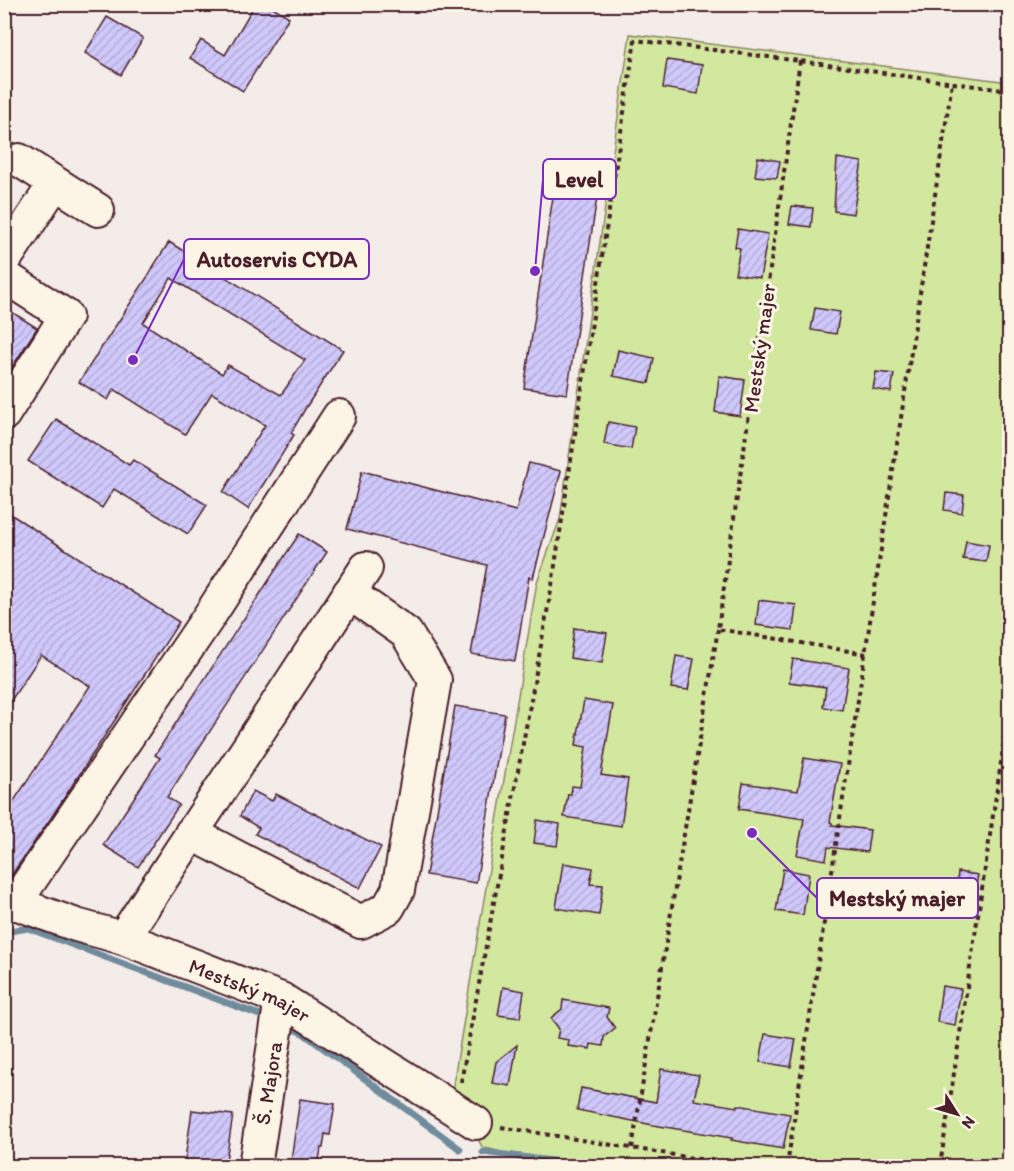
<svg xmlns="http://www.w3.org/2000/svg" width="1014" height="1171" viewBox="0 0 1014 1171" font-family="Itim,sans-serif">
  <defs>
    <pattern id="building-hatch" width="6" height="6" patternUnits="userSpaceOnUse" patternTransform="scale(1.5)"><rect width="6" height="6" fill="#cfc8fa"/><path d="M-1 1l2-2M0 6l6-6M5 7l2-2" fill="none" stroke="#b3abd6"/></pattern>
  </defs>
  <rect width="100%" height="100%" fill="#f3ece9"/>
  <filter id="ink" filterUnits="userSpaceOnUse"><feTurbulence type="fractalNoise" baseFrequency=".0167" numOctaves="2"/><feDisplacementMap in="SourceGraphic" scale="12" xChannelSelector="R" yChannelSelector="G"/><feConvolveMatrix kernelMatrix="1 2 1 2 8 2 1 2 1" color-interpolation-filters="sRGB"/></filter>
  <g filter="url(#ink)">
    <path fill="#d1e89e" stroke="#8e8464" stroke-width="1.5" d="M630 34 1009 82V1166H554L482 1147 453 1085 537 582 560 519Z"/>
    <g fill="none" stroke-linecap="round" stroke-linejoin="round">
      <g stroke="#6f8b9c" stroke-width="7">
        <path d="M4 932 28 928 270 1019"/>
        <path d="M286 1026 303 1033 460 1149"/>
        <path d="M483 1152 589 1166"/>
      </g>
    </g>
    <g fill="url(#building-hatch)" stroke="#4a1f2b" stroke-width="1.5" fill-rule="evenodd">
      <path d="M255 4H268L289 17 243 91 190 58 201 40 225 55Z"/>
      <path d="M107 17 143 38 121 75 85 53Z"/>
      <path d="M667 60 702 65 698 94 663 88Z"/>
      <path d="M758 157 780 161 777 178 755 176Z"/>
      <path d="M837 158 862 162 853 214 834 211Z"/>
      <path d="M556 177 599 184 567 394 524 388Z"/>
      <path d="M792 206 813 208 811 227 789 224Z"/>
      <path d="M738 229 768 234 760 278 735 274 740 248 735 247Z"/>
      <path d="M169 242 343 350 305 409 291 433 294 435 248 509 223 492 265 425 212 393 185 434 114 389 108 400 79 382 154 267H153ZM171 278 305 360 281 395 228 365 222 374 143 323Z"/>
      <path d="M4 307 37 328 4 380Z"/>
      <path d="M815 308 840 312 836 334 811 330Z"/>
      <path d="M618 350 654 358 649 383 613 376Z"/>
      <path d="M876 372 894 374 891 392 873 389Z"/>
      <path d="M719 376 745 380 740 416 715 412Z"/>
      <path d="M56 419 129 465 133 460 207 505 188 534 114 489 102 508 28 461Z"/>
      <path d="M608 422 635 427 631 449 604 444Z"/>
      <path d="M529 463 561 471 533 578 529 577 515 661 471 654 487 565 347 529 362 471 516 511Z"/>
      <path d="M946 493 964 495 962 513 944 510Z"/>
      <path d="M4 510 179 622 51 818 4 886V816L90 686 41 655 4 711Z"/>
      <path d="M299 534 327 552 167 797 179 805 138 867 103 845 160 758 155 755Z"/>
      <path d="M966 541 989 545 986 562 963 559Z"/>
      <path d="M759 600 796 605 793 630 756 625Z"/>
      <path d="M574 628 607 633 602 663 570 658Z"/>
      <path d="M676 656 694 659 688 690 671 688Z"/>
      <path d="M793 659 849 668 842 710 823 707 826 687 789 682Z"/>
      <path d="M584 700 613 705 601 775 628 779 621 826 564 817 568 794H571L572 786 580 787 586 747 576 745Z"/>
      <path d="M455 706 505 714 476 883 426 875Z"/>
      <path d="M804 758 840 764 830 822 832 823V825L870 830 867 852 828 847 826 860 797 855 804 819 739 809 743 783 798 791Z"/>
      <path d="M253 791 272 801 276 794 381 847 360 888 255 834 259 828 240 816Z"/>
      <path d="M537 820 560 824 557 846 534 843Z"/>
      <path d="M563 863 593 868 590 884 603 885 599 915 556 908Z"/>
      <path d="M783 869 809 874 803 915 776 911Z"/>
      <path d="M958 872 978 875 975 893 956 890Z"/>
      <path d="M942 986 961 989 955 1025 937 1022Z"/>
      <path d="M503 987 524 991 520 1018 498 1015Z"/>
      <path d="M563 1000 609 1008 607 1017 615 1028 604 1037 603 1046 591 1044 590 1049 568 1046 569 1040 557 1038 559 1029 551 1018 562 1009Z"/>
      <path d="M765 1034 796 1039 791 1067 760 1062Z"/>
      <path d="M517 1045 510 1086 492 1083 496 1062Z"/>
      <path d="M661 1069 699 1075 694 1100 737 1107 738 1105 790 1114 783 1149 731 1140 732 1138 653 1125 577 1110 581 1088 656 1102Z"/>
      <path d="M300 1099 335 1104 330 1135 325 1134 323 1148H321L318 1167H290Z"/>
      <path d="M192 1110 233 1115 225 1167H184Z"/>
    </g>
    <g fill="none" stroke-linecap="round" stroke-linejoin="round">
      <g stroke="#4a1f2b" stroke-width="36">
        <g id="minor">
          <path d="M19 160 98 210"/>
          <path d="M4 261 55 183"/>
          <path d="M4 276 66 316 4 414"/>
          <path d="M191 833 361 922 388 908 398 890 435 680 406 633 349 593"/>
          <path d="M15 903 208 618 339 416"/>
          <path id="s1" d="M4 906 15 903 76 925 123 938 281 999 476 1123"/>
          <path d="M123 938 366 568"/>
          <path id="s2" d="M255 1166 281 999"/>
        </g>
      </g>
      <g stroke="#4a1f2b" stroke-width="4" stroke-dasharray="4.5 4.5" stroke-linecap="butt">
        <path d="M800 61 718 629 866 654"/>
        <path d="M461 1082 552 585 635 40 800 61 1010 91"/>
        <path d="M501 1127 742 1166"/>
        <path d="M632 1148 718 629"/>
        <path d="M787 1166 952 83"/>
        <path d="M940 1166 1010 703"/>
      </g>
      <use href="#minor" stroke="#fcf5e5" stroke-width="32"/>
    </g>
  </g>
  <g text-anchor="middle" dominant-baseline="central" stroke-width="6" stroke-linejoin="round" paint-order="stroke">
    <g font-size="21" fill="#4a1f2b" stroke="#fcf5e5">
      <text transform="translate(759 348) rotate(-82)">Mestský majer</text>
      <text stroke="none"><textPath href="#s1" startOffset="262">Mestský majer</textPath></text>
      <text stroke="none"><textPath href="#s2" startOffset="84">Š. Majora</textPath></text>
    </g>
  </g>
  <path fill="none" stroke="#7b2cbf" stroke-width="2" d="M535 271L543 179M133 360L184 259M752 833L817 898"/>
  <g fill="#7b2cbf" stroke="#fcf5e5" stroke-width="2">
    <circle cx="535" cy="271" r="6"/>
    <circle cx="133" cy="360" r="6"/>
    <circle cx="752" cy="833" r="6"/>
  </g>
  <g fill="#fcf5e5" stroke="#7b2cbf" stroke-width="2">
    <rect x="543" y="159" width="73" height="40" rx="6"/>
    <rect x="184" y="239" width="185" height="40" rx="6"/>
    <rect x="817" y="878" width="161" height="40" rx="6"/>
  </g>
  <g font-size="22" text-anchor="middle" font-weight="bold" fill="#4a1f2b">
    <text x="579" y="187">Level</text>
    <text x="277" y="267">Autoservis CYDA</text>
    <text x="897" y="906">Mestský majer</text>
  </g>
  <rect width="1014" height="1171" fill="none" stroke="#fcf5e5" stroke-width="24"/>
  <rect x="12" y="12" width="990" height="1147" fill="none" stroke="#4a1f2b" stroke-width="2" filter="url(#ink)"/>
  <g transform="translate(957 1114) rotate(127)" stroke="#fcf5e5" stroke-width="4.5" paint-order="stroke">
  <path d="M0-4.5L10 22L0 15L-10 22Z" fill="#4a1f2b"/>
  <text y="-9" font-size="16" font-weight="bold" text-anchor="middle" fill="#4a1f2b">N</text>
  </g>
</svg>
